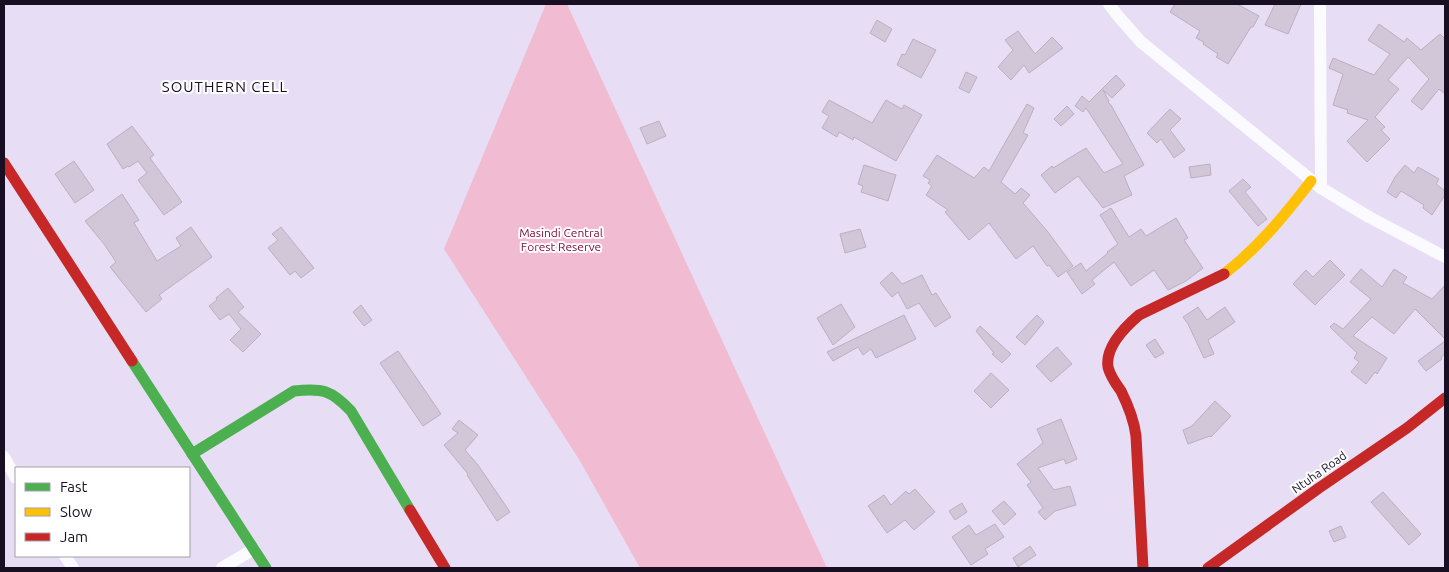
<svg xmlns="http://www.w3.org/2000/svg" width="1449" height="572" viewBox="0 0 1449 572" font-family="Ubuntu,sans-serif">
  <rect width="100%" height="100%" fill="#e7def5"/>
  <path fill="#f1bcd2" d="M546 4H567L827 568H640L580 461 444 249Z"/>
  <g fill="#d2c6d9" stroke="#bbafc1">
    <path d="M1175 4H1237L1259 16 1253 27H1251L1228 64 1216 57 1218 54 1203 44 1204 42 1196 38 1200 31 1170 12Z"/>
    <path d="M1275 4H1301L1288 34 1265 25Z"/>
    <path d="M877 20 892 29 885 42 870 33Z"/>
    <path d="M1379 24 1404 42 1407 38 1421 50 1440 34 1445 39V94L1439 89 1422 110 1411 101 1429 79 1408 57 1388 80 1399 89 1375 117 1385 127 1381 130 1390 139 1367 162 1347 141 1368 120 1347 113 1348 110 1333 105 1343 74 1329 68 1333 58 1374 75 1390 54 1368 40Z"/>
    <path d="M1018 31 1035 54 1052 37 1063 48 1029 73 1024 65 1011 80 998 67 1013 50 1005 40Z"/>
    <path d="M913 39 936 50 921 78 897 65 902 54 905 55Z"/>
    <path d="M966 72 977 77 969 93 959 88Z"/>
    <path d="M1116 75 1125 85 1112 98 1103 90 1109 101 1108 102 1111 105 1144 165 1124 176 1132 195 1103 208 1078 176 1055 193 1041 175 1052 166 1053 168 1086 148 1104 173 1123 164 1086 108 1083 112 1075 106 1082 96 1089 102Z"/>
    <path d="M829 100 872 123 886 100 902 109 904 105 922 115 896 161 854 137 853 140 839 132 837 137 822 128 829 116 822 112Z"/>
    <path d="M1027 104 1034 108 1023 133 1028 135 1001 182 1015 194 1021 188 1030 195 1023 203 1048 232 1073 266 1058 277 1049 265 1047 266 1033 246 1016 259 989 223 969 240 945 212 948 210 926 195 932 186 928 183 930 180 923 176 937 155 974 178 984 167 989 171Z"/>
    <path d="M1067 106 1074 114 1061 126 1054 119Z"/>
    <path d="M1170 109 1181 119 1170 130 1185 150 1174 158 1161 139 1157 143 1147 133Z"/>
    <path d="M659 121 666 136 647 144 640 128Z"/>
    <path d="M132 126 154 155 150 158 182 202 164 215 138 180 147 173 138 161 129 167 128 166 123 169 107 144Z"/>
    <path d="M74 161 94 190 75 203 55 174Z"/>
    <path d="M1210 164 1211 175 1191 178 1189 167Z"/>
    <path d="M864 165 896 175 888 201 861 192 863 186 858 184Z"/>
    <path d="M1405 165 1414 173 1418 167 1439 179 1436 184 1445 191V195L1432 215 1423 208 1424 205 1401 191 1396 198 1387 192 1395 177Z"/>
    <path d="M1243 179 1251 187 1245 192 1267 219 1258 226 1229 191Z"/>
    <path d="M122 194 139 220 134 223 157 261 181 246 176 238 191 227 212 257 159 295 162 299 146 312 110 267 116 262 104 244 85 221Z"/>
    <path d="M1111 208 1129 237 1141 229 1146 236 1176 218 1188 238 1184 240 1203 268 1186 281 1168 290 1154 270 1131 286 1114 262 1092 280 1095 284 1082 294 1067 272 1081 263 1086 271 1108 253 1107 252 1118 244 1100 215Z"/>
    <path d="M281 227 314 268 301 278 295 271 290 275 268 248 278 240 272 234Z"/>
    <path d="M860 229 866 247 845 253 840 234Z"/>
    <path d="M1330 260 1345 275 1315 305 1293 284 1306 270 1313 277Z"/>
    <path d="M1361 269 1382 287 1394 269 1407 277 1403 283 1432 299 1445 285V339L1415 309 1394 334 1372 317 1353 336 1387 358 1377 374 1375 372 1366 384 1351 372 1359 362 1354 358 1357 353 1330 327 1334 323 1343 329 1371 299 1350 282Z"/>
    <path d="M892 272 902 284 922 275 932 295 936 293 951 317 935 327 919 303 907 309 898 292 892 297 880 283Z"/>
    <path d="M228 288 244 307 238 312 261 334 243 352 230 340 241 329 229 314 220 320 209 306 217 300 216 298Z"/>
    <path d="M841 304 855 327 833 345 817 318Z"/>
    <path d="M361 305 372 320 364 326 353 312Z"/>
    <path d="M1198 307 1207 320 1225 307 1235 322 1208 340 1214 354 1204 358 1188 324 1183 317Z"/>
    <path d="M904 315 916 339 876 358 871 349 863 355 858 347 833 361 827 352Z"/>
    <path d="M1037 315 1044 322 1025 345 1016 337Z"/>
    <path d="M980 326 1011 354 1002 363 992 354 994 353 976 331Z"/>
    <path d="M1155 339 1164 353 1155 358 1146 345Z"/>
    <path d="M1445 341V353L1441 358 1442 359 1426 371 1418 361Z"/>
    <path d="M1057 347 1072 364 1051 382 1036 366Z"/>
    <path d="M398 351 441 414 423 426 380 363Z"/>
    <path d="M991 373 1009 390 991 408 974 391Z"/>
    <path d="M1215 401 1231 416 1211 437 1210 436 1188 444 1183 430 1192 426Z"/>
    <path d="M1061 419 1077 459 1066 464 1064 459 1038 468 1054 490 1070 486 1076 505 1055 511 1045 520 1038 512 1043 508 1027 485 1031 482 1017 464 1043 443 1037 429Z"/>
    <path d="M459 420 478 435 465 450 478 465 510 512 497 521 467 475 468 474 444 445 458 433 452 429Z"/>
    <path d="M915 489 935 512 914 530 905 520 887 533 868 506 884 495 891 505 906 491 909 494Z"/>
    <path d="M1383 492 1421 534 1409 545 1371 502Z"/>
    <path d="M1004 501 1016 514 1004 525 992 511Z"/>
    <path d="M962 503 967 512 955 520 949 511Z"/>
    <path d="M995 524 1004 537 985 549 988 554 971 565 952 537 969 525 976 535Z"/>
    <path d="M1341 526 1346 537 1334 542 1329 531Z"/>
    <path d="M1030 546 1036 555 1018 567 1013 558Z"/>
  </g>
  <g fill="none" stroke-linecap="round" stroke-linejoin="round">
    <g stroke="#fbfafe" stroke-width="12">
      <path d="M1109 4 1118 16 1141 42 1321 188 1369 217 1445 257"/>
      <path d="M1320 4 1321 188"/>
      <path d="M4 457 16 478"/>
      <path d="M65 556 73 568"/>
      <path d="M222 568 254 549"/>
    </g>
    <g stroke="#4caf50" stroke-width="11">
      <path d="M132 361 266 568"/>
      <path d="M192 454 294 391C323 388 331 390 351 411L410 510"/>
    </g>
    <path stroke="#ffc107" stroke-width="11" d="M1224 274C1258 248 1285 215 1311 181"/>
    <g stroke="#c62828" stroke-width="11">
      <path d="M4 163 132 361"/>
      <path d="M410 510 445 568"/>
      <path d="M1143 568 1136 436C1134 420 1128 405 1121 391 1116 384 1110 376 1108 367 1105 347 1125 327 1139 315L1224 274"/>
      <path d="M1208 568 1319 488 1407 428 1445 398"/>
    </g>
  </g>
  <g text-anchor="middle" dominant-baseline="central" stroke-width="4" stroke-linejoin="round" paint-order="stroke">
    <g font-size="12" fill="#860f3f" stroke="#fff">
      <text x="561" y="232">Masindi Central<tspan x="561" dy="14">Forest Reserve</tspan></text>
    </g>
    <g font-size="12" fill="#181022" stroke="#fff">
      <text transform="translate(1319 472) rotate(-35)">Ntuha Road</text>
    </g>
    <g font-size="15" letter-spacing="1" fill="#181022" stroke="#fff">
      <text x="225" y="86">SOUTHERN CELL</text>
    </g>
  </g>
  <rect width="1449" height="572" fill="none" stroke="#181022" stroke-width="10"/>
  <rect x="15" y="467" width="175" height="90" fill="#ffffff" stroke="#a39fa7"/>
  <rect x="25" y="483" width="25" height="8" fill="#4caf50" stroke="#a39fa7"/>
  <text x="60" y="492" font-size="15" fill="#181022">Fast</text>
  <rect x="25" y="508" width="25" height="8" fill="#ffc107" stroke="#a39fa7"/>
  <text x="60" y="517" font-size="15" fill="#181022">Slow</text>
  <rect x="25" y="533" width="25" height="8" fill="#c62828" stroke="#a39fa7"/>
  <text x="60" y="542" font-size="15" fill="#181022">Jam</text>
</svg>
